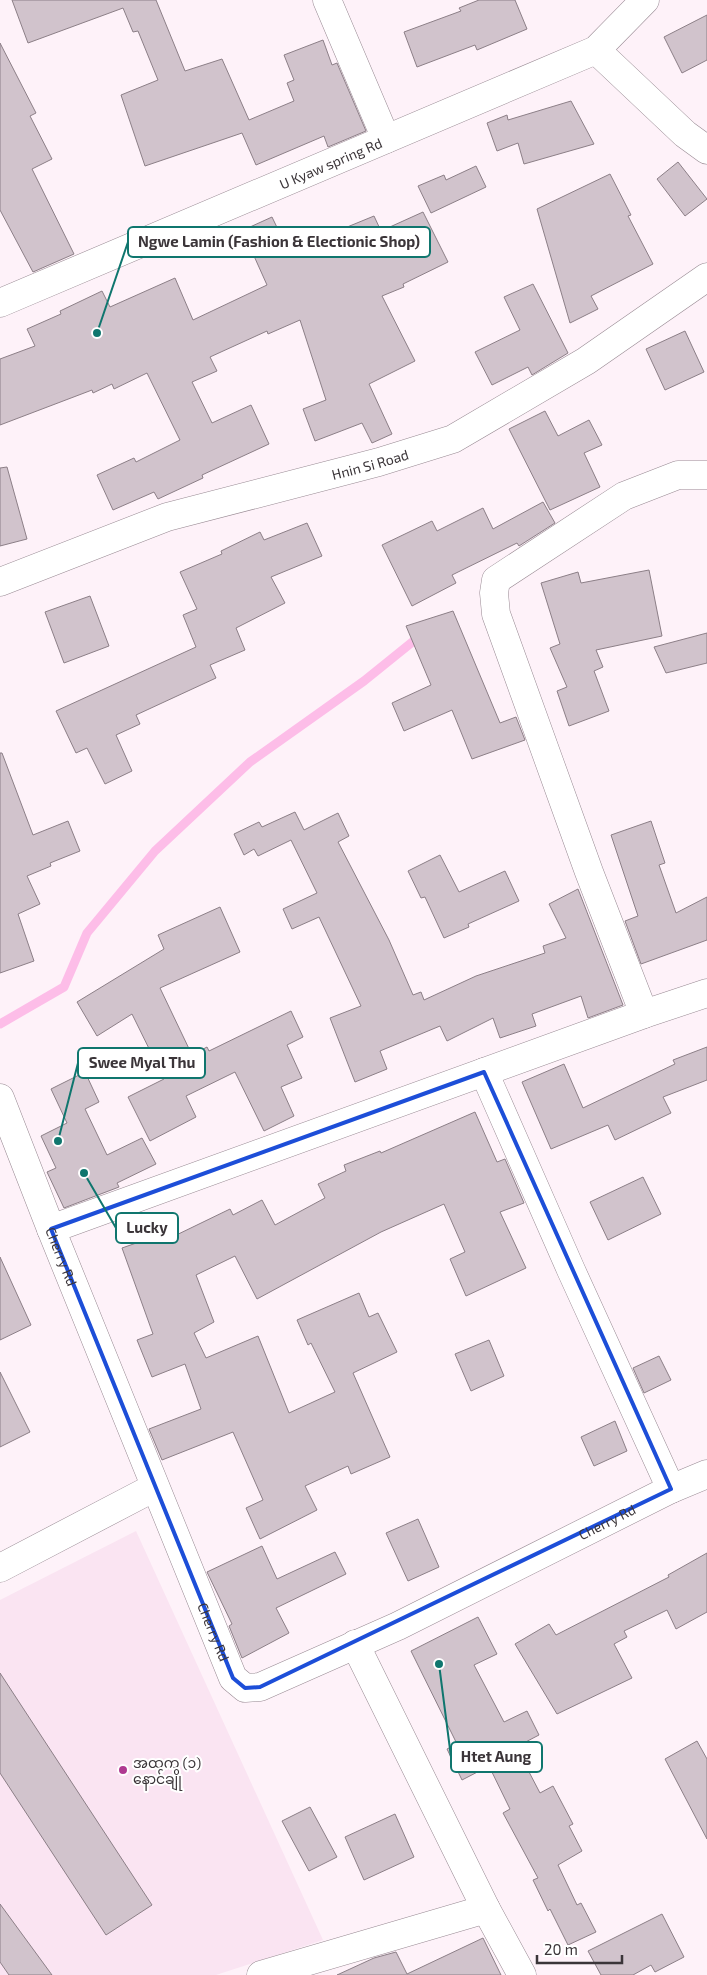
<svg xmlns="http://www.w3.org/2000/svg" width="707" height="1975" viewBox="0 0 707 1975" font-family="'Exo 2','Noto Sans Myanmar',sans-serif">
  <rect width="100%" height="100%" fill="#fef2f9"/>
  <path fill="#fae4f2" d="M136 1531 323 1940 216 1975H0V1600Z"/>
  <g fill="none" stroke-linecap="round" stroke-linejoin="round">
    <path stroke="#fdbde8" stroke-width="9" d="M0 1024 64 987 87 933 155 851 250 762 364 681 421 635"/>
  </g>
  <g fill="#d1c3cc" stroke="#8c7f87">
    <path d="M12 0H156L185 71 222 59 249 120 294 101 287 83 294 80 284 55 323 40 332 65 337 63 366 131 328 147 324 136 256 165 242 133 145 166 121 95 158 80 138 31 133 32 123 8 28 43Z"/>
    <path d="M479 0H515L527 29 477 50 475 45 417 67 404 32 461 11 459 8Z"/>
    <path d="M707 15V60L682 73 664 37Z"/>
    <path d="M0 43 36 113 30 116 52 159 32 169 74 254 33 272 0 210Z"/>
    <path d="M571 101 594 144 524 164 518 143 497 151 487 123 507 115 508 120Z"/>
    <path d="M678 162 707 199 685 216 657 179Z"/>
    <path d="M476 166 486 187 431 213 418 186 444 175 446 180Z"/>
    <path d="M610 174 631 215 628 216 653 264 591 296 598 309 570 323 537 209Z"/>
    <path d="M423 212 448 262 403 284 404 287 382 296 415 361 369 384 392 434 372 443 362 423 315 441 303 409 326 400 300 320 268 334 267 331 210 357 217 371 192 382 212 423 251 405 269 444 202 475 203 478 158 499 154 492 113 510 97 475 134 458 136 462 180 440 147 373 114 389 112 384 93 393 92 390 0 425V359L35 346 27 329 61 314 60 311 102 291 110 307 175 278 193 320 267 285 254 256 261 253 250 227 272 217 284 242 292 239 296 248 374 216 381 231Z"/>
    <path d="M533 284 568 353 532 375 528 367 492 385 475 352 520 330 504 297Z"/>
    <path d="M685 331 704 372 665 390 646 349Z"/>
    <path d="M545 411 558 436 589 420 602 445 584 453 600 487 550 510 509 429Z"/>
    <path d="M7 467 27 539 0 546V468Z"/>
    <path d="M543 502 555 523 519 546 517 543 452 575 456 583 412 606 382 545 432 521 437 531 483 508 493 529Z"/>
    <path d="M307 523 322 556 271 577 285 603 236 628 245 650 210 665 216 678 136 715 140 724 116 735 132 771 105 784 87 748 76 753 56 711 196 647 183 615 197 609 180 572 222 554 221 551 260 532 264 540Z"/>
    <path d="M649 570 662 636 596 650 603 667 594 671 609 711 569 726 557 691 567 687 550 648 560 644 541 583 578 572 581 583Z"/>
    <path d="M90 596 109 646 64 663 45 612Z"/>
    <path d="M453 611 500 723 516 717 525 740 472 759 452 710 404 731 392 703 431 685 406 626Z"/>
    <path d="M707 633V663L666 673 654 647Z"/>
    <path d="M0 753H2L33 835 68 821 80 851 50 863 51 866 27 876 40 904 18 914 34 961 0 973Z"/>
    <path d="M295 812 304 830 338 813 349 836 338 842 389 940 413 995 421 992 424 1000 476 976 545 953 543 946 566 938 549 904 578 889 623 1005 588 1018 581 996 532 1014 536 1026 500 1038 493 1018 447 1041 440 1026 380 1051 387 1069 355 1082 330 1018 361 1006 319 917 292 929 283 909 317 893 291 840 258 856 254 849 244 855 234 834 259 822 262 827Z"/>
    <path d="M651 821 665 863 659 865 676 913 707 897V940L641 964 625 921 638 916 611 835Z"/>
    <path d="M440 855 459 892 505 871 519 901 468 924 469 927 444 938 425 897 421 898 408 871Z"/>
    <path d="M220 907 240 952 160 988 192 1055 207 1047 209 1051 291 1011 303 1037 287 1045 302 1078 281 1087 294 1116 264 1131 235 1072 186 1096 196 1117 150 1141 128 1097 164 1079 132 1014 97 1036 77 1002 164 949 158 935Z"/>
    <path d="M707 1047V1080L663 1097 671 1113 615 1140 608 1125 551 1149 522 1082 564 1064 583 1108 675 1064 673 1060Z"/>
    <path d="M85 1072 99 1102 85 1109 107 1155 142 1138 156 1164 117 1183 119 1187 64 1208 47 1172 56 1168 41 1136 67 1123 51 1089Z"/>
    <path d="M475 1112 497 1162 505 1159 524 1203 500 1212 526 1268 466 1296 450 1259 465 1252 444 1204 381 1232 257 1299 235 1256 196 1275 214 1322 194 1333 206 1358 258 1336 289 1413 335 1392 311 1343 308 1345 297 1320 359 1293 369 1317 378 1313 397 1352 353 1373 390 1457 351 1474 348 1466 305 1486 317 1510 260 1539 246 1508 263 1500 233 1432 162 1460 149 1429 201 1409 185 1364 152 1377 137 1340 153 1334 122 1248 162 1234 164 1241 230 1209 233 1215 262 1200 275 1225 325 1198 318 1184 346 1171 344 1165 380 1151 381 1153Z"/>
    <path d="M643 1177 661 1214 608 1240 590 1202Z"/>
    <path d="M0 1257 31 1325 0 1340Z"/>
    <path d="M489 1340 504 1376 471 1391 455 1354Z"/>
    <path d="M659 1356 671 1380 644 1393 633 1368Z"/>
    <path d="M0 1372 30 1432 0 1447Z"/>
    <path d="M615 1421 627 1451 594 1466 581 1437Z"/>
    <path d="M418 1519 439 1567 408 1581 386 1533Z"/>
    <path d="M262 1546 277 1579 335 1552 346 1574 276 1608 289 1633 242 1658 229 1626 232 1624 207 1572Z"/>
    <path d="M707 1553V1612L676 1629 667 1610 624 1631 627 1637 614 1644 632 1678 557 1714 515 1644 549 1624 556 1635 669 1577 668 1575Z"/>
    <path d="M478 1617 497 1654 474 1665 504 1722 527 1711 539 1735 516 1747 540 1793 553 1786 573 1824 569 1826 582 1851 558 1865 577 1905 581 1903 596 1932 568 1945 550 1909 548 1911 533 1880 538 1878 503 1813 510 1809 489 1766 462 1780 447 1749 457 1744 411 1651Z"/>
    <path d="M0 1673 152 1905 106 1935 0 1773Z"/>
    <path d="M697 1741 707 1759V1839L665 1759Z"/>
    <path d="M310 1807 337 1857 309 1871 282 1821Z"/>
    <path d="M395 1814 414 1857 364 1880 345 1837Z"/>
    <path d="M0 1904 52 1975H9L0 1962Z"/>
    <path d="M662 1914 684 1957 655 1972 651 1965 633 1975H601L588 1951Z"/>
    <path d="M483 1938 501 1975H337L374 1958 396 1952 407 1974Z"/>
  </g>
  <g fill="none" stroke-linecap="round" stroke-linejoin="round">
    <g stroke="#988a93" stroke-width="29">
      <g id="minor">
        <path d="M327 0 386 139"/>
        <path d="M596 50 685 134 707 150"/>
        <path id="s1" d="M0 303 596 50 645 0"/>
        <path id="s2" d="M0 582 167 517 379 462 453 439 586 361 707 277"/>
        <path d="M644 1014 589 872 496 614 494 593 496 580 624 496 678 475H707"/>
        <path d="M484 1072 571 1270 671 1489"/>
        <path id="s3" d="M0 1098 51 1229 233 1678 245 1688 260 1687 398 1626 671 1489 707 1474"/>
        <path d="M51 1229 644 1014 707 993"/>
        <path d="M0 1568 155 1487"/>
        <path d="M355 1644 486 1909 522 1975"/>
        <path d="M261 1975 486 1909"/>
      </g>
    </g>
    <use href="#minor" stroke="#fff" stroke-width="28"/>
  </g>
  <path fill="none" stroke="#1d4ed8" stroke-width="4" stroke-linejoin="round" d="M484 1072 671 1489 260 1687 245 1688 233 1678 51 1229Z"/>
  <circle fill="#af3a91" stroke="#fff" stroke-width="2" cx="123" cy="1770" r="5"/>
  <g text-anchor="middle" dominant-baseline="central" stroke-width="4" stroke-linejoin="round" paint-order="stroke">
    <g font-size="14" fill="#3b3539" stroke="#fff">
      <text stroke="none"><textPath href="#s1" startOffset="359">U Kyaw spring Rd</textPath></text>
      <text stroke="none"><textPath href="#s2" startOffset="389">Hnin Si Road</textPath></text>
      <text stroke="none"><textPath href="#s3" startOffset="170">Cherry Rd</textPath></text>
      <text stroke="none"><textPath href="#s3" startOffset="1040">Cherry Rd</textPath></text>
      <text stroke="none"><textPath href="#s3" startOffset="575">Cherry Rd</textPath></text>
    </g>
    <g font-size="14" fill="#3b3539" stroke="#fff" text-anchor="start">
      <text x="133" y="1762">အထက (၁)<tspan x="133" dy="16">နောင်ချို</tspan></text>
    </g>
  </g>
  <path fill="none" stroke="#0f766e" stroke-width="2" d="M97 333L128 242M58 1141L78 1063M84 1173L116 1228M439 1664L451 1757"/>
  <g fill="#0f766e" stroke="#fff" stroke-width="2">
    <circle cx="97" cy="333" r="5"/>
    <circle cx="58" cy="1141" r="5"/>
    <circle cx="84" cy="1173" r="5"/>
    <circle cx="439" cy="1664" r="5"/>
  </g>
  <g fill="#fff" stroke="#0f766e" stroke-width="2">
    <rect x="128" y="227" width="302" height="30" rx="5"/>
    <rect x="78" y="1048" width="127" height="30" rx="5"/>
    <rect x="116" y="1213" width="62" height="30" rx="5"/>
    <rect x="451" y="1742" width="91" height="30" rx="5"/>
  </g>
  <g font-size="15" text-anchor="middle" font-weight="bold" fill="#3b3539">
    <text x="279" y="247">Ngwe Lamin (Fashion &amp; Electionic Shop)</text>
    <text x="142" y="1068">Swee Myal Thu</text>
    <text x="147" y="1233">Lucky</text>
    <text x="496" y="1762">Htet Aung</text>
  </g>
  <path d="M537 1955v8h85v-8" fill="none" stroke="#3b3539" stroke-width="2.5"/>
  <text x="544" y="1955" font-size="15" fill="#3b3539" stroke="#ffffff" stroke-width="4" paint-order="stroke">20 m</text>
</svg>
